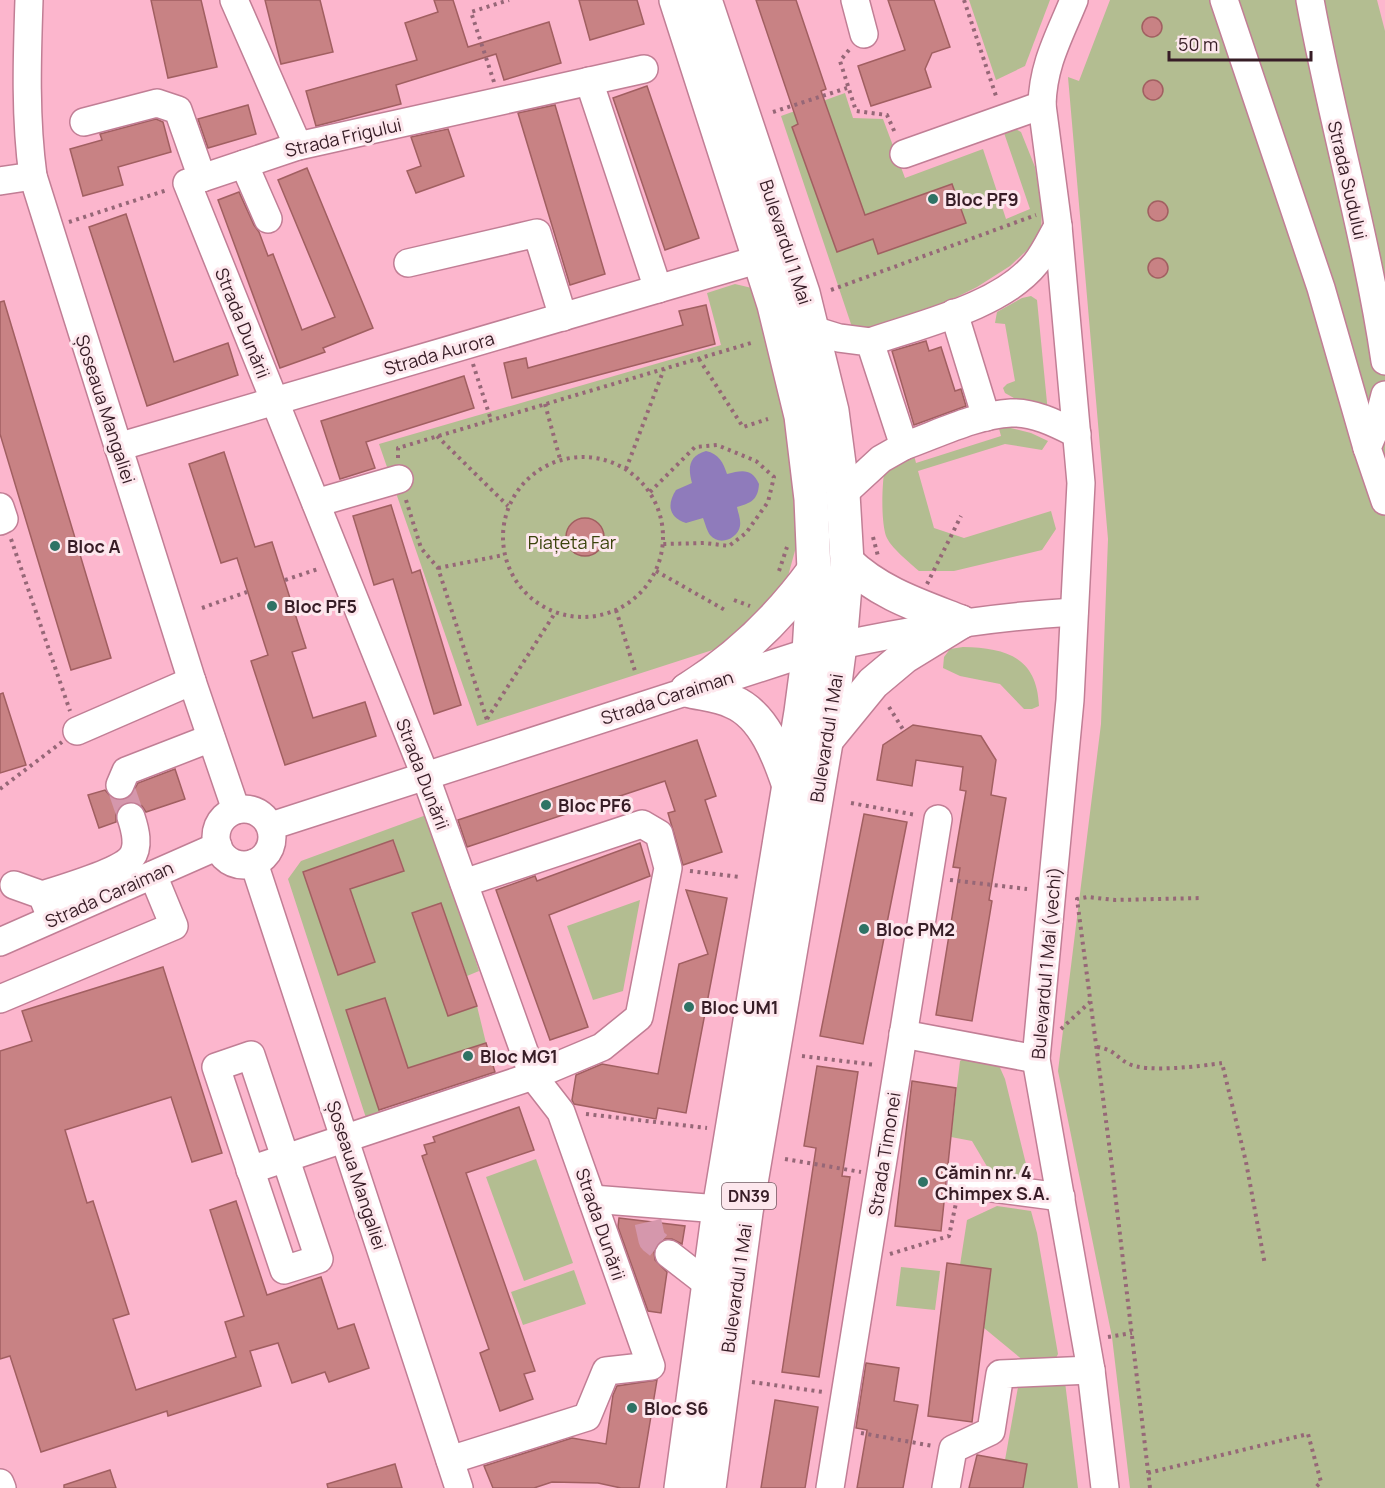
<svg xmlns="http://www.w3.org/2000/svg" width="1385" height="1488" viewBox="0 0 1385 1488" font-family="Manrope,sans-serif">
  <rect width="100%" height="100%" fill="#fcb6cd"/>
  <g fill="#b3bd91" fill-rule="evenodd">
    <path d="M969 0H1050L1025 66 996 80Z"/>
    <path d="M1110 0H1377L1385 31V1488H1130L1112 1337 1058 1071 1101 724 1108 539 1068 77 1079 81Z"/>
    <path d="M845 93 853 118 883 119 905 178 983 149 1006 219 1030 209 1002 127 1007 124 1021 132 1035 167 1042 209 1041 232 1037 241 1010 266 977 287 941 305 854 333 781 116Z"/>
    <path d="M735 284 756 289 790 426 796 547 782 598 725 646 477 726 379 444 721 345 707 293Z"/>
    <path d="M1031 296 1037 300 1048 413 1044 415 1005 393 1003 388 1007 384 1015 381 1005 324 995 323 997 312 1022 298Z"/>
    <path d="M998 425 1031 433 1048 441 1042 450 1005 444 918 471 934 528 964 538 1051 511 1056 529 1042 550 954 571H919C910 563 890 547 886 536 881 520 882 489 884 473L913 451 916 463 1001 436Z"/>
    <path d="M963 647C1006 648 1037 657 1039 706L1032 709H1024L1000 684 960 676 943 668 944 657 950 649Z"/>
    <path d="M429 814 479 971 467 976 441 903 412 913 449 1016 477 1006 486 1043 408 1068 385 998 346 1010 380 1113 368 1124 288 879 301 861ZM394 841 404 871 350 889 375 962 338 975 303 872Z"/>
    <path d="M640 900 623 991 593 1000 567 926Z"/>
    <path d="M965 1058 997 1061 1005 1079 1026 1164 1025 1177 992 1175 972 1141 951 1137 960 1061Z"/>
    <path d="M536 1159 573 1263 524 1281 486 1177Z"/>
    <path d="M997 1206 1031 1211 1037 1233 1058 1354 1054 1362 1024 1361 984 1328 991 1269 960 1265 967 1220Z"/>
    <path d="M901 1267 940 1271 935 1310 896 1306Z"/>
    <path d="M574 1270 586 1304 523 1325 511 1292Z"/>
    <path d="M1065 1382 1078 1488H1023L1027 1464 1005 1460 1018 1387Z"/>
  </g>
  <path fill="#8f7bbb" d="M706 451C719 454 723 462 727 474 742 470 752 468 759 484 758 500 751 503 737 507 738 513 741 519 740 526 738 538 720 547 710 535 707 531 705 523 703 518L686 523C668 517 667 504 676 490L692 483C688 469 688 456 706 451Z"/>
  <g fill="#c88284" stroke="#a15f61" stroke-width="1.5">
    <path d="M151 0H201L217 67 168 78Z"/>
    <path d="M265 0H320L333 52 281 64Z"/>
    <path d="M434 0H453L468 47 549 22 561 63 504 80 496 54 396 85 401 104 316 126 306 91 417 60 405 23 438 12Z"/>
    <path d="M579 0H637L644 24 590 40Z"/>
    <path d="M756 0H796L826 89 821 91 865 215 952 184 966 223 878 254 873 239 837 252 792 127 798 124Z"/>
    <path d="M888 0H934L950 47 932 53 925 69 931 87 871 106 858 66 905 50Z"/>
    <circle cx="1152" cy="27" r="10"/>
    <circle cx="1153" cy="90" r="10"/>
    <path d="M647 86 699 238 665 250 613 98Z"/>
    <path d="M248 105 256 134 208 148 198 119Z"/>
    <path d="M555 105 605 274 570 285 518 113Z"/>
    <path d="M156 119 163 122 171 152 118 167 123 185 83 196 70 149 102 140 100 134Z"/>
    <path d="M448 129 464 176 416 193 407 171 421 166 411 137Z"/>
    <path d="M307 168 373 328 323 348 325 352 280 368 218 200 239 192 254 225 259 232 268 256 273 254 302 330 335 317 278 180Z"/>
    <circle cx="1158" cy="211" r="10"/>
    <path d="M126 214 174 362 228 343 238 375 147 406 89 227Z"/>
    <circle cx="1158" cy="268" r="10"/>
    <path d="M4 301 111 658 71 670 0 434V302Z"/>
    <path d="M706 305 715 344 512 398 504 363 526 358 528 368 683 325 679 311Z"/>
    <path d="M926 341 929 351 941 347 955 391 961 389 966 406 914 425 892 351Z"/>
    <path d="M464 376 474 408 366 442 375 468 340 479 321 421Z"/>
    <path d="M224 452 255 547 272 542 306 648 292 652 313 718 365 702 376 736 285 765 251 661 268 655 237 558 221 563 189 464Z"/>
    <path d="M391 505 412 573 420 570 461 705 434 714 393 579 374 585 353 516Z"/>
    <circle cx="585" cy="537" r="19"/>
    <path d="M3 693 26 765 0 773V694Z"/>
    <path d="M913 725 981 736 996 760 991 795 1006 798 989 900 992 901 972 1021 936 1015 960 868 953 867 966 791 960 790 963 767 916 760 912 786 877 780 883 745Z"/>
    <path d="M697 740 716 796 705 800 722 852 683 865 668 813 675 811 665 781 467 847 458 820Z"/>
    <path d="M175 769 185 799 146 812 142 806 135 802H126L119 807 116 813V822L99 828 88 795 105 790 113 799 122 800 130 797 138 783Z"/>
    <path d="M864 814 907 822 863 1044 820 1036Z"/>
    <path d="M393 840 404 871 350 889 375 962 338 975 303 872Z"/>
    <path d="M640 843 650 876 549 915 588 1027 550 1040 496 890 535 876 537 881Z"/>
    <path d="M686 890 727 898 686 1113 658 1108 656 1119 574 1104 572 1100 576 1075 602 1064 658 1074 679 964 708 954Z"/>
    <path d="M441 903 477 1006 448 1016 412 913Z"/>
    <path d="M163 967 222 1153 192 1162 171 1097 65 1130 87 1203 93 1201 129 1314 113 1319 136 1390 236 1357 225 1322 244 1316 210 1210 236 1201 267 1295 321 1277 338 1329 354 1324 369 1368 329 1382 325 1372 292 1383 278 1343 250 1351 261 1386 168 1416 167 1411 41 1452 10 1356 0 1359V1051L32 1041 22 1011Z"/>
    <path d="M385 998 408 1068 486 1043 495 1072 379 1110 346 1010Z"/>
    <path d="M817 1066 858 1072 842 1176 850 1177 819 1377 782 1372 816 1148 804 1146Z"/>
    <path d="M912 1081 956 1088 941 1231 895 1226Z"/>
    <path d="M519 1107 534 1150 466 1173 535 1371 524 1374 533 1399 500 1411 480 1353 489 1349 422 1156 427 1154 424 1145 435 1142 433 1137Z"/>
    <path d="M619 1218 685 1226 682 1244 672 1239H664L657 1244 654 1251 655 1260 667 1272 661 1313 648 1311 618 1227Z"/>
    <path d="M947 1263 991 1269 972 1422 928 1416Z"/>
    <path d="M866 1363 899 1368 894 1401 918 1405 903 1488H857L867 1430 856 1428Z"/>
    <path d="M657 1380 639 1488H621L598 1483 552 1482 534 1488H493L484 1466 572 1438 606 1444 613 1395 617 1386Z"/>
    <path d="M775 1400 818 1407 805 1488H761Z"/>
    <path d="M977 1455 1027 1464 1023 1488H969Z"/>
    <path d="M395 1464 402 1488H328L327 1484Z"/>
    <path d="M110 1470 116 1488H64V1485Z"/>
  </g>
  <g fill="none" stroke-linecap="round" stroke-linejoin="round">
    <g stroke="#d597ac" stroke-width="27" stroke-dasharray="27 14" stroke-linecap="butt">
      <path d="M120 785 131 817"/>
      <path d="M648 1222 652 1240 669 1254"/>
    </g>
    <g stroke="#c17e95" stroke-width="30">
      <g id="minor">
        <path d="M29 0C27 59 25 118 33 176L192 681 236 810"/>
        <path d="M234 0 298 146"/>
        <path d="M855 0 864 34"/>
        <path d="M1074 0C1059 37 1043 64 1042 105L1058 226 1081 483 1070 700 1036 1059 1091 1370 1105 1488"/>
        <path d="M1224 0 1321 288 1367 448"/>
        <path d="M1310 0C1332 121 1367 239 1385 361"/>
        <path d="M589 81 658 289"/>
        <path d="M84 122 157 103 178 110 202 178"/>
        <path d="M904 154 1042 105"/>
        <path d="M244 164 268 219"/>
        <path d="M0 181 33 176"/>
        <path d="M408 263 537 233 563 317"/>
        <path d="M954 313 986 417"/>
        <path d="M813 330 839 338 870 342 904 446 881 459 843 494"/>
        <path d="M870 342C922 324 1002 306 1036 263 1045 252 1051 238 1058 226"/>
        <path d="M1385 395 1378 422 1367 448 1385 501"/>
        <path d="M904 446C938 434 975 415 1011 413 1034 412 1057 424 1077 434"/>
        <path d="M118 447 760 259"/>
        <path d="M316 503 399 479"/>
        <path d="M0 507 4 519 0 521"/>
        <path d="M77 731 192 681"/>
        <path d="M120 785 126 771 211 738"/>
        <circle cx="244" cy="837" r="28"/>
        <path d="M271 826 809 652C897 632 984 617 1074 612"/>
        <path d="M254 863 459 1488"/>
        <path d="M14 885 42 895 48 910"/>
        <path d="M42 895C61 889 119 872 131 858 140 847 135 829 131 817"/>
        <path d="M0 942 218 846"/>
        <path d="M0 999 174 926 153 875"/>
        <path d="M903 1034 1036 1059"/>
        <path d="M251 1055 319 1259 284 1270 216 1067Z"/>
        <path d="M250 1170 533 1076 602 1047 639 1017 668 868 659 834 642 824 464 883"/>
        <path d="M961 1184 1061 1197"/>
        <path d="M592 1199 719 1209"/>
        <path d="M669 1254 709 1285"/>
        <path d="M450 1460 587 1417 606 1371 651 1366 561 1112 533 1076 425 775 187 183 298 146 644 69"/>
        <path d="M0 1483 2 1488"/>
        <path d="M830 1488 938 819"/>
        <path d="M946 1488 953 1449 991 1431 1000 1374 1091 1370"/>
      </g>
    </g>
    <g stroke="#c17e95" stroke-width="36">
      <g id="major">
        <path d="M676 0 774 305 801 416 811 499 814 570 809 652 801 712 719 1209 681 1488"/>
        <path d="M705 0 803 293 832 411 843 494 847 562 840 645 831 713 746 1212 709 1488"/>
        <path d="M847 562C879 593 920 606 961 622"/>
        <path d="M687 690C736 659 780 617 814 570"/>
        <path d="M687 690C702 694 719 695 733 702 764 715 779 756 789 786"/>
        <path d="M828 738 873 683 904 657 961 622"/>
      </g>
    </g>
    <g stroke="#966777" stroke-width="4" stroke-dasharray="3 4.5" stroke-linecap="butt">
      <path d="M964 0 997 99"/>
      <path d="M849 50 840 61 856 111 887 115 896 135"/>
      <path d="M494 82 471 12 509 0"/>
      <path d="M773 112 847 88"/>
      <path d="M69 222 167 190"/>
      <path d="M831 290 1036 215"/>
      <path d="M699 359 743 427 768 419"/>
      <path d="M473 364 491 420"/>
      <path d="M545 404 560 459"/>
      <path d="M437 436 508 506"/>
      <circle cx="583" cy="537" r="80"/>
      <path d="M398 458V448L751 343"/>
      <path d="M626 469 664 369"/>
      <path d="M650 492 695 447 717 445 756 461 774 477 768 502 746 533 729 546 705 543 663 544"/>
      <path d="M406 500 421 548 438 568 487 720"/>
      <path d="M873 537 878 556"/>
      <path d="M11 539 70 711"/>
      <path d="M438 568 504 555"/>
      <path d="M656 571 725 610"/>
      <path d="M779 571 787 547"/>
      <path d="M285 580 318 569"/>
      <path d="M927 584 961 516"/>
      <path d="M734 600 750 606"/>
      <path d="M202 608 247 592"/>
      <path d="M616 610 635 671"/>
      <path d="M889 707 904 731"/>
      <path d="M487 719 555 613"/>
      <path d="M0 789 62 742"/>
      <path d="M851 803 916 815"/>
      <path d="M690 871 740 877"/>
      <path d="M950 880 1027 889"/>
      <path d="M1061 1029 1090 1002"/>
      <path d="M1097 1047C1116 1050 1115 1057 1129 1064 1147 1073 1202 1066 1222 1063L1246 1162 1265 1265"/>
      <path d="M802 1056 876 1065"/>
      <path d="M586 1114 707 1128"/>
      <path d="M785 1159 861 1172"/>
      <path d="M890 1254 949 1236 956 1203"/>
      <path d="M1108 1337 1132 1333"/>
      <path d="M752 1382 823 1392"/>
      <path d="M861 1433 933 1446"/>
      <path d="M1148 1473 1308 1434 1321 1482 1315 1488"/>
      <path d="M1150 1488 1111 1159 1077 899 1088 897 1115 900 1202 898"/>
    </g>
    <use href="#minor" stroke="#fff" stroke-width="27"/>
    <use href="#major" stroke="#fff" stroke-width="33"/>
  </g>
  <g fill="#2f7365" stroke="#fde7ed" stroke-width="2">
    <circle cx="933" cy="199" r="6"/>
    <circle cx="55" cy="546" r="6"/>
    <circle cx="272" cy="606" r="6"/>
    <circle cx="546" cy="805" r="6"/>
    <circle cx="864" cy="929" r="6"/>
    <circle cx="689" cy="1007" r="6"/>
    <circle cx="468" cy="1056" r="6"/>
    <circle cx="923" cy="1182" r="6"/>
    <circle cx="632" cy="1408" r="6"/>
  </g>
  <g text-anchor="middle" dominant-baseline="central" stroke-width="6" stroke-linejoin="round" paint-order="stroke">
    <rect fill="#fde7ed" stroke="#725a62" stroke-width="1.5" x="722" y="1183" width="54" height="26" rx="4.5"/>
    <g font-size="16" font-weight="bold" fill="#371d26">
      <text x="749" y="1196">DN39</text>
    </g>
    <g font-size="18" fill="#371d26" stroke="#fde7ed">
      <text transform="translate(343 137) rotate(-13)">Strada Frigului</text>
      <text transform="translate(1348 180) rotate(77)">Strada Sudului</text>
      <text transform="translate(786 242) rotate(72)">Bulevardul 1 Mai</text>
      <text transform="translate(243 323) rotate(68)">Strada Dunării</text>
      <text transform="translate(439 353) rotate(-16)">Strada Aurora</text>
      <text transform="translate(106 409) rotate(72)">Șoseaua Mangaliei</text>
      <text transform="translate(667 697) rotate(-18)">Strada Caraiman</text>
      <text transform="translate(826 738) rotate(-81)">Bulevardul 1 Mai</text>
      <text transform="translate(423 774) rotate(69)">Strada Dunării</text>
      <text transform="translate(109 894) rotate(-24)">Strada Caraiman</text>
      <text transform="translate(1046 963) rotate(-85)">Bulevardul 1 Mai (vechi)</text>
      <text transform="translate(884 1154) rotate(-81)">Strada Timonei</text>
      <text transform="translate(357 1175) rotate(72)">Șoseaua Mangaliei</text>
      <text transform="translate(601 1224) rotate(71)">Strada Dunării</text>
      <text transform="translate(736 1288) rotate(-82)">Bulevardul 1 Mai</text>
    </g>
    <g font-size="18" font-weight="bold" fill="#371d26" stroke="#fde7ed" text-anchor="start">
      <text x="945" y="199">Bloc PF9</text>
      <text x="67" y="546">Bloc A</text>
      <text x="284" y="606">Bloc PF5</text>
      <text x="558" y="805">Bloc PF6</text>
      <text x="876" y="929">Bloc PM2</text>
      <text x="701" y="1007">Bloc UM1</text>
      <text x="480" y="1056">Bloc MG1</text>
      <text x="935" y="1172">Cămin nr. 4<tspan x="935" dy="21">Chimpex S.A.</tspan></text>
      <text x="644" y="1408">Bloc S6</text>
    </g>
    <g font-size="18" fill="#3b430c" stroke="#fde7ed">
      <text x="572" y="542">Piațeta Far</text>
    </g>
  </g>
  <path d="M1169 51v9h142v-9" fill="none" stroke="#371d26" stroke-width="3"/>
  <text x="1178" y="51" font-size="18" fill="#371d26" stroke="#fde7ed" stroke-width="4.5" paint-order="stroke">50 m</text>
</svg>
